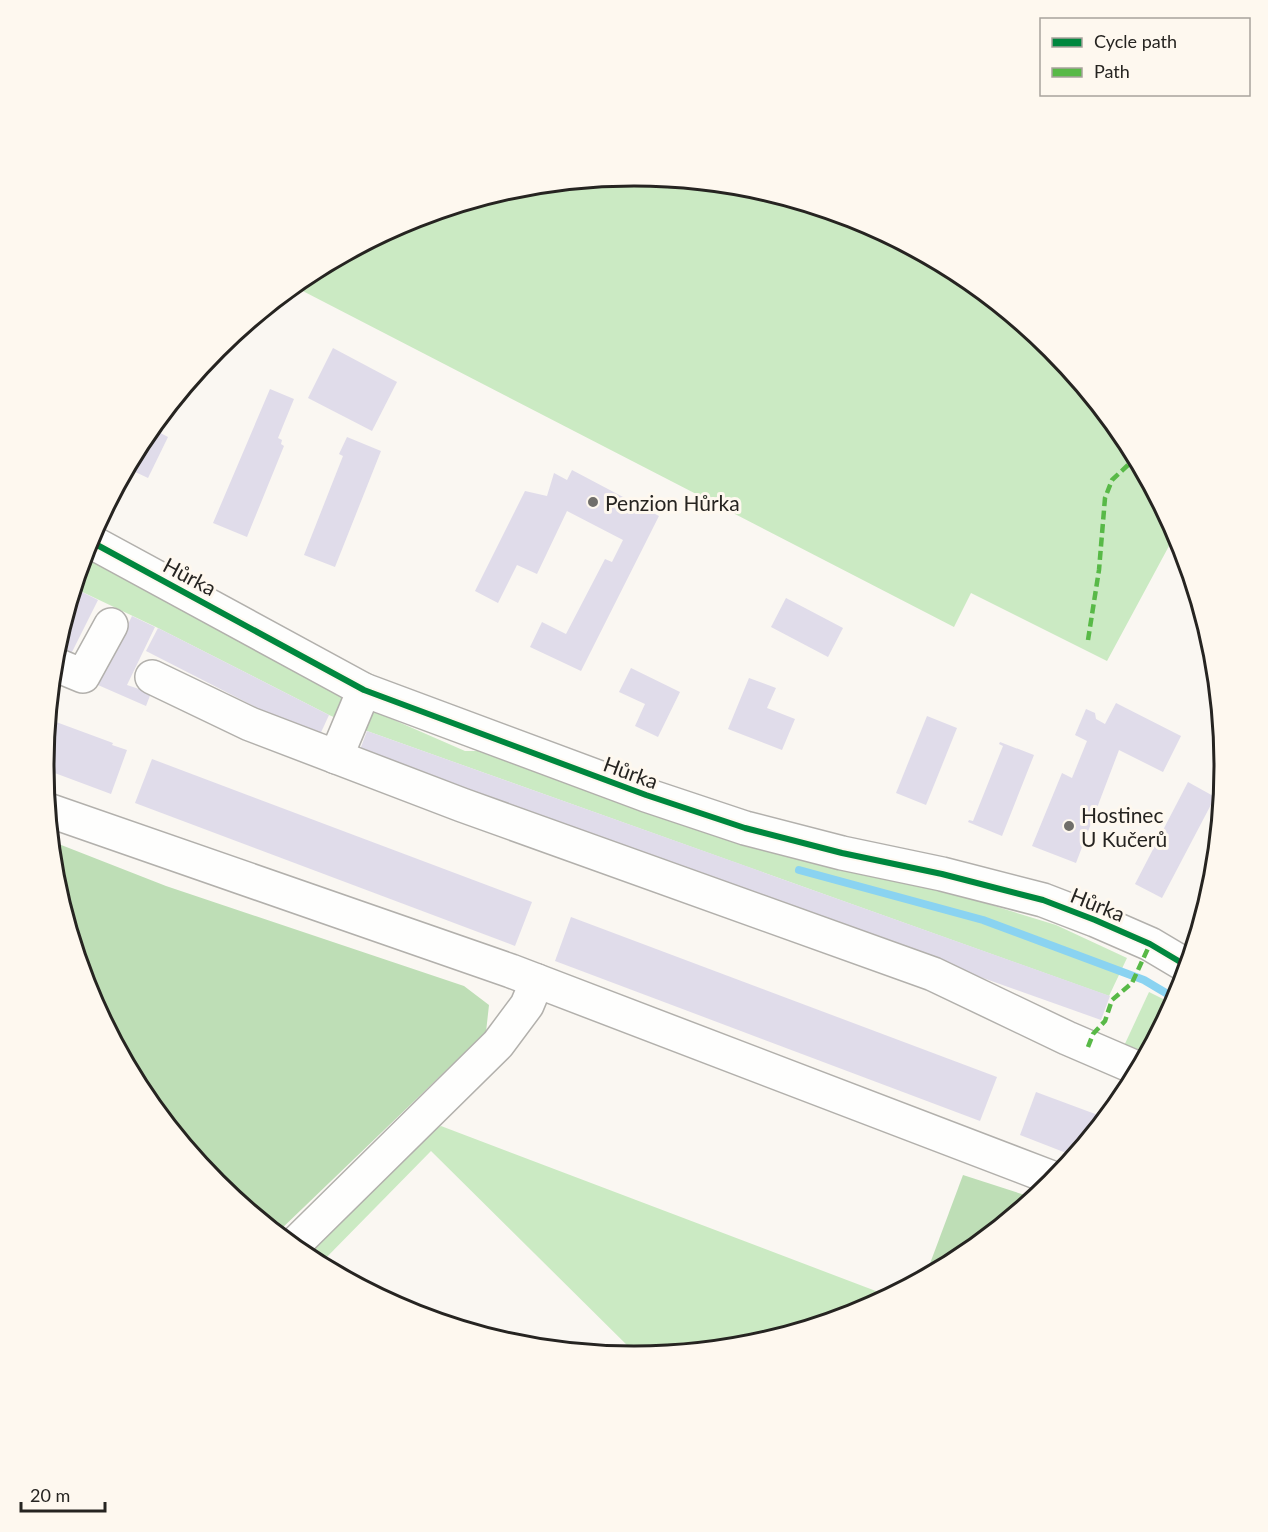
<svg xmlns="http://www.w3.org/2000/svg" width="1268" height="1532" viewBox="0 0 1268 1532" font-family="Lato,sans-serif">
  <rect width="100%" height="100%" fill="#faf7f2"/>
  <g fill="#cbeac3">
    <path d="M634 176 750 187 860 221 962 275 1052 349 1125 438 1176 533 1107 661 971 593 954 627 295 287 298 282 306 275 408 220 519 187Z"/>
    <path d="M86 547 223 629 394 720 465 751H491L1056 925 1127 958 1109 996 367 731 329 715 158 628 74 588Z"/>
    <path d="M1149 992 1173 1004 1144 1058 1123 1048Z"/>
    <path d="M441 1126 889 1296 860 1312 749 1345 638 1356 431 1151 320 1264 299 1251 407 1144Z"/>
  </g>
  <g fill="#bedeb6">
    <path d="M51 841 166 886 464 986 489 1005 486 1032 277 1233 216 1183 143 1094 88 992 55 881Z"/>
    <path d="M963 1175 1034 1198 962 1257 925 1277Z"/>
  </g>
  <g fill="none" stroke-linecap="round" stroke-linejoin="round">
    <path stroke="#8ad3f1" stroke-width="8" d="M799 870 983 920 1144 980 1176 999"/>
  </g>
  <g fill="#e0dcea">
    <path d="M333 348 397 382 372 431 308 398Z"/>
    <path d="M270 389 294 399 278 438 282 440 281 444 284 446 247 537 213 523Z"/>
    <path d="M151 428 168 437 148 478 129 469 130 463 143 438Z"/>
    <path d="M347 437 381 451 335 567 304 555 343 456 339 454Z"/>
    <path d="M572 470 659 516 581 671 530 647 542 622 566 634 605 559 612 562 623 540 567 511 537 574 517 565 498 603 475 591 525 491 547 496 554 473 567 480Z"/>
    <path d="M74 588 98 600 70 656 55 649Z"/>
    <path d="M786 598 843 628 828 657 771 627Z"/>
    <path d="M132 616 155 627 127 685 151 693 146 706 98 685Z"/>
    <path d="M158 628 329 715 318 739 146 651Z"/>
    <path d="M631 668 680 692 658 737 635 726 645 704 619 692Z"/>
    <path d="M749 678 776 688 767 708 795 719 782 750 728 729Z"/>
    <path d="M1116 703 1181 736 1163 772 1119 750 1076 863 1032 846 1062 773 1072 778 1087 741 1075 735 1086 709 1095 713 1096 719 1105 724Z"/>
    <path d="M927 716 957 728 926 805 896 793Z"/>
    <path d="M48 719 113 743 112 745 127 750 111 794 44 769Z"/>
    <path d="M367 731 1110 996 1101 1020 358 755Z"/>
    <path d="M1000 742 1034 755 1002 836 968 822 969 820 973 821 1003 746 999 744Z"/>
    <path d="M152 759 532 902 515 946 135 803Z"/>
    <path d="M1188 782 1215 797 1162 898 1135 884Z"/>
    <path d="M571 917 997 1077 980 1121 555 961Z"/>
    <path d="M1036 1092 1106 1118 1074 1156 1020 1135Z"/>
  </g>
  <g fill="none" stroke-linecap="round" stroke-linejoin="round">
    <g stroke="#b2b0ac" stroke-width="36">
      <g id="minor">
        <path d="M88 540 364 690 646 795 745 828 842 853 942 874 1043 900 1095 920 1150 944 1187 966"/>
        <path d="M54 664 83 676 111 625"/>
        <path d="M152 677 250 724 462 805 933 974 1067 1038 1139 1069"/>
        <path d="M336 757 364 690"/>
        <path d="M48 810 511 971 1055 1179"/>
        <path d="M293 1246 498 1044 527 1005 537 981"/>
      </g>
    </g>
    <use href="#minor" stroke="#fefefd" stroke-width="33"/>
    <g stroke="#58b947" stroke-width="4.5" stroke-dasharray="9 4.5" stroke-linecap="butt">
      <path d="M1088 640 1099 570 1105 498 1112 480 1128 465 1133 453"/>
      <path d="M1088 1047 1093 1034 1105 1021 1112 1000 1132 983 1150 944"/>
    </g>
    <g stroke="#fef8ef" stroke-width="10">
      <path id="cycleway" d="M88 540 364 690 646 795 745 828 842 853 942 874 1043 900 1095 920 1150 944 1187 966"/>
    </g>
    <use href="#cycleway" stroke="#00873e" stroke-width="6"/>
  </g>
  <g fill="#706e6a" stroke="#fef8ef" stroke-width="2">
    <circle cx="593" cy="502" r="6"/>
    <circle cx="1069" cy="826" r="6"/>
  </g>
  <g text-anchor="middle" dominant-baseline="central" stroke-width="6" stroke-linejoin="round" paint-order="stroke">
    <g font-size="21" fill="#262421" stroke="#fef8ef" text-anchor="start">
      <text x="605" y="502">Penzion Hůrka</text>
      <text x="1081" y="814">Hostinec<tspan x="1081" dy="24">U Kučerů</tspan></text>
    </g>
    <g font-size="21" fill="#262421" stroke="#fef8ef">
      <text transform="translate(190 576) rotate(28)">Hůrka</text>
      <text transform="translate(631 772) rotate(20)">Hůrka</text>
      <text transform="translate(1098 904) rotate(22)">Hůrka</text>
    </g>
  </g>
  <path d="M0 0H1268V1532H0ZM54 766a580 580 0 1 1 1160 0a580 580 0 1 1-1160 0Z" fill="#fef8ef" fill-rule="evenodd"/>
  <path fill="none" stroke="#262421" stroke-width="3" d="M54 766a580 580 0 1 1 1160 0a580 580 0 1 1-1160 0Z"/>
  <rect x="1040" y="18" width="210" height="78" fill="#fef8ef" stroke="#a8a39d" stroke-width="1.5"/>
  <rect x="1052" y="38" width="30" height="9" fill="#00873e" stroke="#a8a39d" stroke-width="1.5"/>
  <text x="1094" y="48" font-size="18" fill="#262421">Cycle path</text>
  <rect x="1052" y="68" width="30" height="9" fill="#58b947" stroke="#a8a39d" stroke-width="1.5"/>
  <text x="1094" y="78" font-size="18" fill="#262421">Path</text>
  <path d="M21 1502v9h84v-9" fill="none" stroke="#262421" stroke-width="3"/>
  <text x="30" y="1502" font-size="18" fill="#262421" stroke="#fef8ef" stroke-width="4.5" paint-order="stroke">20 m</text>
</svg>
